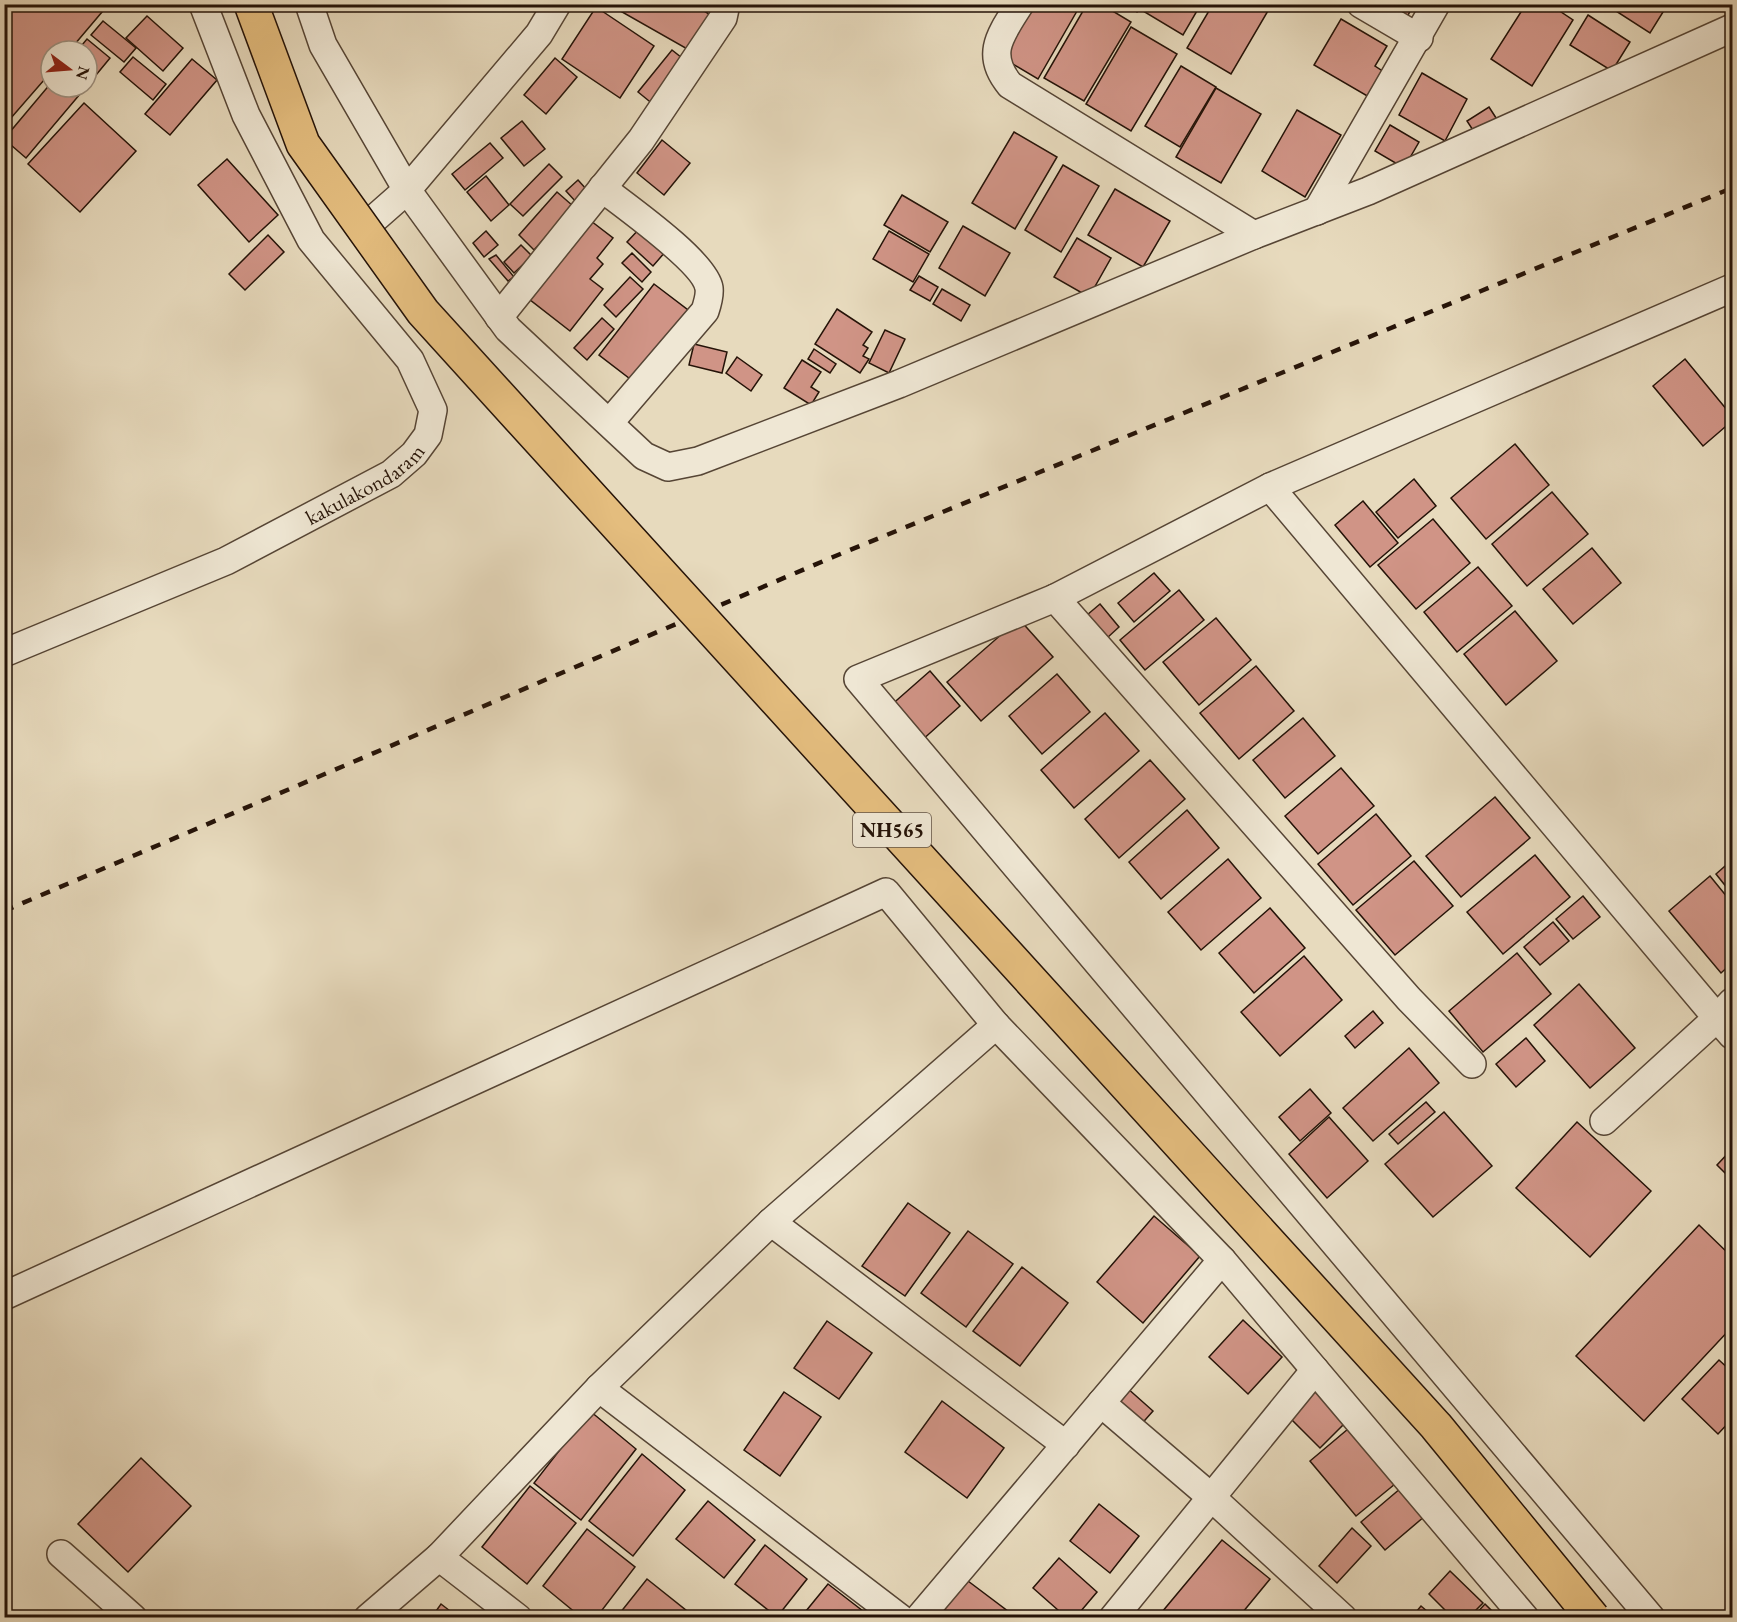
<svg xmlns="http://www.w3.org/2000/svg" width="1737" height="1622" viewBox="0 0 1737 1622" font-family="'EB Garamond',serif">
  <rect width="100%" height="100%" fill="#e7dabd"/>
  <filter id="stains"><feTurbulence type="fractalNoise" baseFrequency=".00333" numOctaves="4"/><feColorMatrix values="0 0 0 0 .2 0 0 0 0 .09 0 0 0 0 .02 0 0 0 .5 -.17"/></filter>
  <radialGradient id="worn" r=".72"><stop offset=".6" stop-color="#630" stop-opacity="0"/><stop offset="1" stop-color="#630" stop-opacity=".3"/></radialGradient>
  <g fill="#d09486" stroke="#251308" stroke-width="1.5">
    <path d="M4 4H93L102 12 69 51H51V72L4 126Z"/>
    <path d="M608 4H693L709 14 689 50Z"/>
    <path d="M1032 4H1081L1038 79 1001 57Z"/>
    <path d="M1087 4H1101L1131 22 1084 101 1044 78Z"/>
    <path d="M1125 4H1141L1137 12Z"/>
    <path d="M1147 4H1201L1183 35 1143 11Z"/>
    <path d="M1213 4H1272L1231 74 1187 48Z"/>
    <path d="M1385 4H1414L1407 17Z"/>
    <path d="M1526 4H1549L1573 20 1532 86 1491 59Z"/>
    <path d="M1605 4H1668L1650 33Z"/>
    <path d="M1710 4H1732V14Z"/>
    <path d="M596 7 654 46 620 98 562 59Z"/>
    <path d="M1588 15 1630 42 1612 71 1570 45Z"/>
    <path d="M147 16 183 48 163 71 126 38Z"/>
    <path d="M1341 19 1387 46 1375 66 1384 72 1369 97 1314 65Z"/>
    <path d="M103 21 136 48 124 62 91 35Z"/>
    <path d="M1131 27 1177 54 1131 131 1086 104Z"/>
    <path d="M87 39 110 58 87 86V51H77Z"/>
    <path d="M672 50 687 62 654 105 638 92Z"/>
    <path d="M133 57 166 84 153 100 120 72Z"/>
    <path d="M555 58 577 77 546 114 524 95Z"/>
    <path d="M192 59 217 80 170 135 145 114Z"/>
    <path d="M1181 66 1216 87 1180 147 1145 126Z"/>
    <path d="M1422 73 1467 99 1445 141 1399 115Z"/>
    <path d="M51 83V87H86L26 158 4 139Z"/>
    <path d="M1216 88 1261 114 1221 183 1176 157Z"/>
    <path d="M84 103 136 151 80 212 28 164Z"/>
    <path d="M1489 107 1500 124 1478 138 1467 121Z"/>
    <path d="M1297 110 1341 135 1305 197 1262 171Z"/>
    <path d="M522 121 545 149 524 166 501 138Z"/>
    <path d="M1390 125 1419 142 1404 168 1375 151Z"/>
    <path d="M1014 132 1057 157 1015 229 972 203Z"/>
    <path d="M662 140 690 163 664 195 637 173Z"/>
    <path d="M490 143 503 158 465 190 452 174Z"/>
    <path d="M227 159 278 215 249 242 198 185Z"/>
    <path d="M549 164 562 177 523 216 510 204Z"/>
    <path d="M1063 165 1099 186 1061 252 1025 230Z"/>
    <path d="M486 176 509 205 491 221 467 192Z"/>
    <path d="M578 180 587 190 576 202 566 191Z"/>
    <path d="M1115 189 1170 221 1143 267 1088 235Z"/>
    <path d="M557 192 573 206 534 250 519 235Z"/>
    <path d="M902 195 948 222 930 252 884 225Z"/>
    <path d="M591 221 613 238 597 258 603 264 590 279 603 289 570 331 529 299Z"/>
    <path d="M963 226 1010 253 985 296 939 268Z"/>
    <path d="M641 227 666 251 653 266 627 242Z"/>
    <path d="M486 231 498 245 484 257 473 243Z"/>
    <path d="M889 231 929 254 913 282 873 259Z"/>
    <path d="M268 235 284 252 245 290 229 274Z"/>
    <path d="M1077 238 1111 258 1089 297 1054 277Z"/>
    <path d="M521 245 532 256 514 273 504 262Z"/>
    <path d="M632 253 651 272 642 282 622 263Z"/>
    <path d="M496 255 514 277 508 281 489 259Z"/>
    <path d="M919 276 938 287 930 301 910 290Z"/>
    <path d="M630 277 643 289 616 317 604 305Z"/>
    <path d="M654 284 692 313 638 385 599 355Z"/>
    <path d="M942 289 970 305 961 321 933 304Z"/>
    <path d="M837 309 872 332 863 345 868 348 863 356 869 359 860 373 815 344Z"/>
    <path d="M602 318 614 329 587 360 574 348Z"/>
    <path d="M885 330 905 339 889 373 869 363Z"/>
    <path d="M694 344 727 352 722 373 689 365Z"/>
    <path d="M814 349 836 364 830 373 808 359Z"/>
    <path d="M737 357 762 375 751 391 726 373Z"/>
    <path d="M1685 359 1732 416V421L1703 446 1653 386Z"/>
    <path d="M802 360 821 372 811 387 819 392 811 405 784 388Z"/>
    <path d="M1515 444 1549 485 1486 539 1451 498Z"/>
    <path d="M1414 479 1436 506 1398 538 1376 512Z"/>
    <path d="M1552 492 1588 534 1527 586 1492 544Z"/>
    <path d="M1363 501 1398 543 1370 567 1335 525Z"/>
    <path d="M1433 519 1470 563 1416 609 1378 565Z"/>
    <path d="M1592 548 1621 583 1573 624 1543 589Z"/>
    <path d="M1478 567 1512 606 1457 652 1424 612Z"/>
    <path d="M1154 573 1170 591 1134 622 1118 603Z"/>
    <path d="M1179 590 1204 620 1145 670 1120 640Z"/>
    <path d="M1100 604 1119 627 1107 638 1087 615Z"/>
    <path d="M1515 611 1557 661 1506 705 1464 654Z"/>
    <path d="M1216 618 1251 660 1199 705 1163 662Z"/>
    <path d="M1019 619 1053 657 981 721 947 682Z"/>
    <path d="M1256 666 1294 711 1239 759 1200 713Z"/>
    <path d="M930 671 960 706 920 742 889 707Z"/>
    <path d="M1057 674 1090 712 1042 754 1009 716Z"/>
    <path d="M1105 713 1139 751 1074 808 1041 770Z"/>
    <path d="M1303 718 1335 756 1285 798 1253 760Z"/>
    <path d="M1150 760 1185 799 1119 858 1085 819Z"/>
    <path d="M1341 768 1374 806 1318 854 1285 816Z"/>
    <path d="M1495 797 1530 838 1461 897 1426 856Z"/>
    <path d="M1187 810 1219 848 1161 899 1129 862Z"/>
    <path d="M1376 814 1411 856 1353 905 1318 864Z"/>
    <path d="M1535 855 1570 897 1503 954 1467 912Z"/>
    <path d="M1228 859 1261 898 1201 950 1168 912Z"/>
    <path d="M1732 860V894L1716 874Z"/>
    <path d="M1414 861 1453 906 1395 955 1356 910Z"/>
    <path d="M1710 876 1732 903V963L1721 973 1669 911Z"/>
    <path d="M1583 896 1600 917 1573 939 1556 919Z"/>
    <path d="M1270 908 1305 948 1254 993 1219 953Z"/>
    <path d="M1553 922 1569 941 1540 965 1524 947Z"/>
    <path d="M1517 953 1551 994 1483 1052 1449 1011Z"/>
    <path d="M1304 956 1342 1000 1280 1056 1241 1012Z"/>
    <path d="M1579 984 1635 1048 1590 1088 1534 1025Z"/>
    <path d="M1373 1011 1383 1023 1355 1048 1345 1036Z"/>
    <path d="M1526 1038 1545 1061 1516 1087 1496 1064Z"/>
    <path d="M1409 1048 1439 1083 1373 1141 1343 1108Z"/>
    <path d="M1310 1089 1331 1113 1300 1141 1279 1117Z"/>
    <path d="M1426 1102 1435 1112 1398 1144 1389 1134Z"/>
    <path d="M1444 1112 1492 1166 1433 1217 1385 1164Z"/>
    <path d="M1329 1117 1368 1161 1327 1198 1289 1154Z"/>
    <path d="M1577 1122 1651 1191 1590 1257 1516 1188Z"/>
    <path d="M1732 1149V1180L1717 1165Z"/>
    <path d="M908 1203 950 1233 905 1296 862 1266Z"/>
    <path d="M1154 1216 1200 1256 1143 1323 1097 1282Z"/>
    <path d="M1699 1225 1732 1257V1327L1644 1421 1576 1356Z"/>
    <path d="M968 1231 1013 1264 966 1327 921 1293Z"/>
    <path d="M1022 1267 1068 1303 1020 1366 973 1331Z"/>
    <path d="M1243 1320 1282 1357 1248 1394 1209 1357Z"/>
    <path d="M827 1321 872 1353 839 1399 794 1368Z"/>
    <path d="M1719 1360 1732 1372V1419L1718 1434 1682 1399Z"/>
    <path d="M1315 1379 1352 1416 1320 1448 1283 1411Z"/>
    <path d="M1126 1387 1153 1411 1138 1428 1111 1403Z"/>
    <path d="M784 1392 821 1417 780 1476 744 1450Z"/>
    <path d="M942 1401 1004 1448 967 1498 905 1452Z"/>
    <path d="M590 1411 636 1449 581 1520 534 1483Z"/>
    <path d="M1348 1429 1395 1484 1356 1516 1310 1461Z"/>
    <path d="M642 1454 685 1490 633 1556 589 1521Z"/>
    <path d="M141 1458 191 1506 128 1572 78 1524Z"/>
    <path d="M530 1486 576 1523 527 1584 482 1547Z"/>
    <path d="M1401 1488 1425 1516 1385 1550 1361 1522Z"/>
    <path d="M708 1501 755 1540 724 1578 676 1539Z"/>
    <path d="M1099 1504 1139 1536 1110 1573 1070 1541Z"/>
    <path d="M1352 1528 1371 1546 1337 1583 1319 1566Z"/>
    <path d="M587 1529 635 1567 596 1618H582L543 1586Z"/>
    <path d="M1222 1540 1270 1579 1238 1618H1169L1162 1612Z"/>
    <path d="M765 1545 807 1579 777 1617 735 1584Z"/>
    <path d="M1059 1558 1097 1592 1075 1618H1067L1033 1588Z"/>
    <path d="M1450 1571 1483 1603 1468 1618H1453L1429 1594Z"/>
    <path d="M964 1578 1017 1618H936Z"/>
    <path d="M647 1579 687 1611 682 1618H616Z"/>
    <path d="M828 1584 872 1618H814L806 1611Z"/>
    <path d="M441 1604 459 1618H431Z"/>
    <path d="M1485 1604 1499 1618H1472Z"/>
    <path d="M1421 1606 1435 1618H1411Z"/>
  </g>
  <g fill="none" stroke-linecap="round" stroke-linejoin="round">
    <g stroke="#564535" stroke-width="30">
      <g id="street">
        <path d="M309 4 323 45 407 190 508 329 644 456 668 467 698 461 899 384 1254 235 1368 191 1732 28"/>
        <path d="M1020 4C1001 34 984 54 1010 85L1254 235"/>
        <path d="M1361 4 1419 38"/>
        <path d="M602 188C625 206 705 262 709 288 710 295 707 305 705 311L610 422"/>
        <path d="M1317 211 1436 4"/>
        <path d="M365 227 407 190 539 34 557 4"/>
        <path d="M499 317 641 140 723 18 726 4"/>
        <path d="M1270 487 1717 1018 1604 1121"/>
        <path d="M1055 598 1409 999 1472 1064"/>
        <path id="s1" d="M4 653 226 561 391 474 414 454 428 435 433 410 410 360 311 240 246 115 203 4"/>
        <path d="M1732 1002 1717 1018 1732 1035"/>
        <path d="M771 1222 1066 1445"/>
        <path d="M4 1296 886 892 996 1025 1222 1260 1525 1618"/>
        <path d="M599 1388 900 1618"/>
        <path d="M1101 1403 1211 1497 1343 1618"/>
        <path d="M61 1554 133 1618"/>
        <path d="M439 1557 518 1618"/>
        <path d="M368 1618 439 1557 599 1388 771 1222 996 1025"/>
        <path d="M919 1618 1222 1260"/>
        <path d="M1113 1618 1315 1370"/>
        <path d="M1651 1618 858 679 1055 598 1270 487 1732 288"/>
      </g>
    </g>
    <use href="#street" stroke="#efe7d4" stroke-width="27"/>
    <path stroke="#251308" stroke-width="4.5" stroke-dasharray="10 10" stroke-linecap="butt" d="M4 911 833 557 1732 188"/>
    <g stroke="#251308" stroke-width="36" stroke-linecap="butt">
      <path id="highway-bridge" d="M251 4 303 144 423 312 1436 1426 1593 1618"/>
    </g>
    <use href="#highway-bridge" stroke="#e4bd7e" stroke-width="33"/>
  </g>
  <g text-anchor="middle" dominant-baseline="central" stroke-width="4.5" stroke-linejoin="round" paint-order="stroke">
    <rect fill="#efe7d4" stroke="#625345" stroke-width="1.5" x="853" y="813" width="78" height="34" rx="4.5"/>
    <g font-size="20" font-weight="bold" fill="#251308">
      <text x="892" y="830">NH565</text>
    </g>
    <g font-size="21" fill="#251308" stroke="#efe7d4">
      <text stroke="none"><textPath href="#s1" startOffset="399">kakulakondaram</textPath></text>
    </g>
  </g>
  <rect width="1737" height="1622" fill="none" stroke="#e7dabd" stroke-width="24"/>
  <rect x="6" y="6" width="1725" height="1610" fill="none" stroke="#251308" stroke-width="3"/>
  <rect x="12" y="12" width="1713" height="1598" fill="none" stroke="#251308" stroke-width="1.5"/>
  <g transform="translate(69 69) rotate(106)"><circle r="28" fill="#efe7d4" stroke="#9e9282" stroke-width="1.5"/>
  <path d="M0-4.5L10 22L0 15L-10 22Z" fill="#8f2418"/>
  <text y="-9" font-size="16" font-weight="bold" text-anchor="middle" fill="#251308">N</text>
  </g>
  <rect width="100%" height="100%" filter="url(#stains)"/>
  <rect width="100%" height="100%" fill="url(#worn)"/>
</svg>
